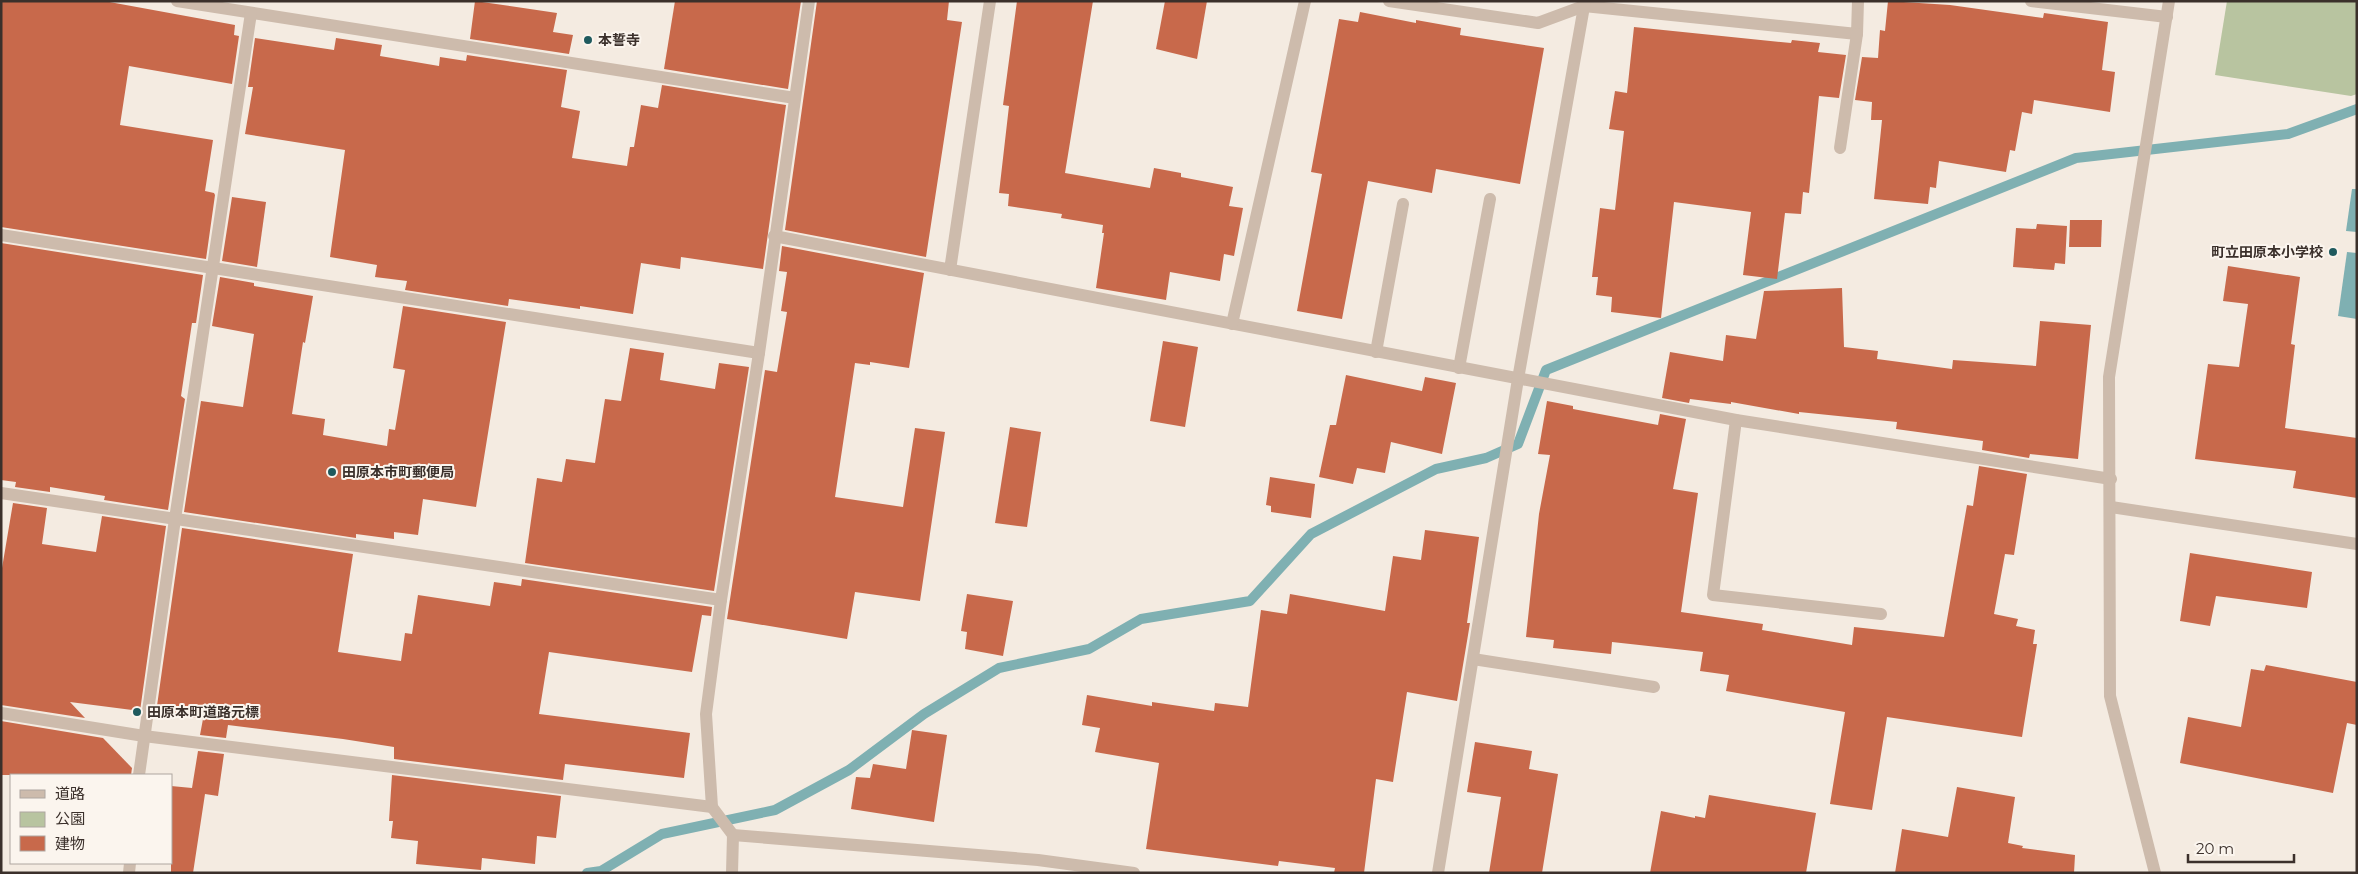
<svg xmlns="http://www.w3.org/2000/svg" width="2358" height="874" viewBox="0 0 2358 874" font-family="Montserrat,'Noto Sans JP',sans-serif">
  <rect width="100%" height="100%" fill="#f4ebe1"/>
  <path fill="#b8c4a0" d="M2227 1H2357V94L2351 96 2215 75Z"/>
  <g fill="#7fb0b2">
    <path d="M2352 189H2357V232L2346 231Z"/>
    <path d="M2347 252 2357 253V319L2338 316Z"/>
  </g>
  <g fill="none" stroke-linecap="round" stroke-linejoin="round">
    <path stroke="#7fb0b2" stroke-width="10" d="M587 873 601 871 662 834 775 810 849 770 924 714 999 668 1089 649 1141 619 1250 601 1311 534 1436 469 1486 458 1518 444 1546 370 2076 158 2288 134 2357 109"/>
  </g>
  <g fill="#c8694b">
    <path d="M1 1H104L235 25 234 35 239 36 232 84 129 66 120 125 213 140 205 191 214 193 215 195 206 259 1 227Z"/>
    <path d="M475 1 557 13 553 32 573 35 569 54 470 39Z"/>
    <path d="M675 1H801L788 89 664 69Z"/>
    <path d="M817 1H949L947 20 962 22 926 257 785 230Z"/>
    <path d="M1017 1H1093L1065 173 1150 188 1154 168 1181 173V177L1233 187 1229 206 1243 208 1234 256 1224 254 1220 281 1170 272 1166 300 1096 288 1104 233H1102L1103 225 1061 218 1062 214 1008 206 1009 194 999 193 1009 106 1003 105Z"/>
    <path d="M1165 1H1207L1197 59 1156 49Z"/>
    <path d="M1888 1 1950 5 2043 18 2044 13 2108 22 2102 70 2115 72 2110 112 2034 100 2032 114 2022 112 2015 151 2010 150 2006 172 1939 161 1936 188 1930 187 1928 204 1874 199 1882 120H1871L1872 102 1855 100 1862 57 1878 58 1880 30 1885 31Z"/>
    <path d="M1360 12 1416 23V20L1461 28 1460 35 1544 48 1520 184 1436 169 1432 193 1368 181 1342 319 1297 311 1322 174 1311 172 1339 19 1358 22Z"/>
    <path d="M1634 27 1791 43 1792 40 1820 43 1818 52 1846 55 1839 98 1819 96 1809 193 1803 192 1801 214 1785 213 1777 279 1743 275 1751 212 1674 202 1661 318 1611 312 1612 297 1596 295 1598 277H1592L1600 208 1615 210 1624 131 1609 129 1615 91 1627 93Z"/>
    <path d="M255 38 334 50 336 38 382 45 380 56 439 66 440 57 466 61 467 55 567 70 561 107 580 111 572 158 627 166 630 147H634L641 105 658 108 662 85 786 105 763 269 681 257 680 269 641 263 633 314 580 306V309L509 299 508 306 405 290 407 281 375 277 377 265 330 257 345 150 245 134 253 87H248Z"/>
    <path d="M232 197 266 202 257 267 222 261Z"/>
    <path d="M2070 220H2102L2101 247H2069Z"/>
    <path d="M2037 224 2067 226 2065 264 2055 263 2054 270 2013 267 2016 228 2036 229Z"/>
    <path d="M1 243 203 275 196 323H192L181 396 185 399 168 510 104 500 105 496 50 487V492L15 487 16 482 1 480Z"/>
    <path d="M782 246 924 273 909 368 870 362V365L855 363 835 497 903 507 915 428 945 432 920 601 855 592 847 639 727 619 765 370 777 372 787 312 781 311 787 272 779 271Z"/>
    <path d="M2228 266 2300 277 2291 344 2295 345 2285 428 2357 438V498L2293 488 2296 471 2195 459 2208 364 2239 367 2248 304 2223 301Z"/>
    <path d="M220 277 254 283V286L313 296 305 343 303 342 292 414 325 419 323 435 387 446 389 429 395 430 405 370 393 368 403 306 506 322 476 507 423 499 418 535 394 532V539L356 534V538L184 512 201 401 243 407 254 334 212 326Z"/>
    <path d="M1842 288 1844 347 1878 351 1877 359 1952 369 1953 360 2036 366 2040 321 2091 325 2078 459 2030 454 2029 458 1982 450 1983 441 1896 429 1897 422 1799 412V414L1731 402V404L1690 399 1689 403 1662 398 1670 352 1723 361 1726 335 1756 339 1764 291Z"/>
    <path d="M1163 341 1198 347 1185 427 1150 421Z"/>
    <path d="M630 348 664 353 660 380 715 389 719 363 749 367 714 591 525 563 537 478 562 482 566 459 595 463 605 399 621 401Z"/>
    <path d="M1346 375 1422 391 1425 377 1456 383 1442 454 1391 442 1385 473 1357 468 1353 484 1319 477 1330 425H1336Z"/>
    <path d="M1547 401 1573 406V409L1658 425 1660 414 1686 419 1673 489 1698 493 1681 612 1763 624 1762 630 1852 645 1854 627 1944 637 1967 505 1973 506 1979 466 2027 474 2014 555 2005 554 1994 614 2018 619 2016 626 2035 630 2033 644H2037L2022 737 1887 717 1872 810 1830 804 1845 712 1726 691 1729 675 1700 671 1703 652 1612 642 1611 654 1553 648 1554 640 1526 637 1539 514 1550 455 1538 454Z"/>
    <path d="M1010 427 1041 432 1027 527 995 523Z"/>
    <path d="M1270 477 1315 484 1311 518 1271 512V506L1266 505Z"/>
    <path d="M13 503 47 508 42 544 96 552 102 516 166 526 140 711 70 702 85 718 1 705V574Z"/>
    <path d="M182 528 353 554 338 652 401 661 405 633 412 634 418 595 490 606 494 582 521 586 522 579 712 607 711 616 702 615 692 672 549 652 539 714 690 733 684 778 565 764 563 780 394 759V747L343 739 228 725 226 738 200 735 203 719 156 713Z"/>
    <path d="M1425 530 1479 537 1467 623H1470L1457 701 1407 692 1393 782 1376 779 1364 873H1334L1335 868 1279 861 1278 866 1146 849 1159 763 1095 752 1100 728 1082 725 1087 695 1152 706V702L1214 711 1215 703 1248 707 1261 610 1287 614 1290 594 1385 611 1393 556 1421 560Z"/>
    <path d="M2190 553 2312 572 2307 608 2216 596 2210 626 2180 621Z"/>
    <path d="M967 594 1013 601 1003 656 965 649 967 632 961 631Z"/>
    <path d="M2266 665 2357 682V725L2347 723 2333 793 2180 763 2188 717 2241 727 2251 669 2264 671Z"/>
    <path d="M1 721 103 738 132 768 131 775H1Z"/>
    <path d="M912 730 947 735 934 822 851 809 856 777 870 778 873 764 906 769Z"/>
    <path d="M1475 742 1532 751 1529 769 1558 774 1542 873H1489L1501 797 1467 792Z"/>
    <path d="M198 751 224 754 218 796 205 794 193 873H171V786L192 788Z"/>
    <path d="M392 775 561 796 556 838 537 836 535 864 482 858 481 870 416 864 418 841 391 838 393 821H389Z"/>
    <path d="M1957 787 2015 797 2008 843 2023 846 2022 848 2075 855 2074 873H1895L1902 829 1948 837Z"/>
    <path d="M1709 795 1816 813 1806 873H1650L1661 811 1695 818V816L1705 818Z"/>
  </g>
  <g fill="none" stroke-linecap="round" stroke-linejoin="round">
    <g stroke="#cdbbac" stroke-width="12">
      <path d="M177 1 795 98"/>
      <path d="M1389 1 1538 23 1584 6 1857 34 1858 1"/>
      <path d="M2031 1 2167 17"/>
      <path d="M1840 148 1857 34"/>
      <path d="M1 235 759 353"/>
      <path d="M774 236 1736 420 2111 479"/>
      <path d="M950 270 990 1"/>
      <path d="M1232 324 1305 1"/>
      <path d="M1376 352 1403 204"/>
      <path d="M1459 368 1490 199"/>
      <path d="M1736 420 1713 595 1881 614"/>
      <path d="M1 493 721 600"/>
      <path d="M2111 507 2357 544"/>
      <path d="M1473 659 1654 687"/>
      <path d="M1 713 144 736 712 807"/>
      <path d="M139 775 175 519 251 13"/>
      <path d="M733 835 1038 860 1134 873"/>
      <path d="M129 873 130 863"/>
      <path d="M732 873 733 835 712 807 706 714 721 600 759 353 809 1"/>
      <path d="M1438 873 1518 379 1585 1"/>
      <path d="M2155 873 2110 696 2109 377 2169 1"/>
    </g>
  </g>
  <g fill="#1f5a5e" stroke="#fbf5ee" stroke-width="2">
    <circle cx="588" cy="40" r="5"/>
    <circle cx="2333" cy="252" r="5"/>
    <circle cx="332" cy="472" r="5"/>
    <circle cx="137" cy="712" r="5"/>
  </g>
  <g text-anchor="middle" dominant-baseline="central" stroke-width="4" stroke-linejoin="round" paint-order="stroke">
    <g font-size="14" font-weight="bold" fill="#3b302b" stroke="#fbf5ee" text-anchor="start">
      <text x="598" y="40">本誓寺</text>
      <text x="2323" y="252" text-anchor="end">町立田原本小学校</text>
      <text x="342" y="472">田原本市町郵便局</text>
      <text x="147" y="712">田原本町道路元標</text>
    </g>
  </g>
  <rect width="2358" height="874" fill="none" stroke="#3b302b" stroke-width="5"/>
  <rect x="10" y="774" width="162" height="90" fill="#fbf5ee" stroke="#aea6a0"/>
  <rect x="20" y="790" width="25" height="8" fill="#cdbbac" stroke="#aea6a0"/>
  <text x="55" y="799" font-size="15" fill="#3b302b">道路</text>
  <rect x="20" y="812" width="25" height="15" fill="#b8c4a0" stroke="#aea6a0"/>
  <text x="55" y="824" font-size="15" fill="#3b302b">公園</text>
  <rect x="20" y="836" width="25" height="15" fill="#c8694b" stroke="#aea6a0"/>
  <text x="55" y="849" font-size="15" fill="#3b302b">建物</text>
  <path d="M2188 854v8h106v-8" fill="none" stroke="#3b302b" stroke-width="2.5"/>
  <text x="2196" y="854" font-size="15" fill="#3b302b" stroke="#fbf5ee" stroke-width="4" paint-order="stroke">20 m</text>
</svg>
